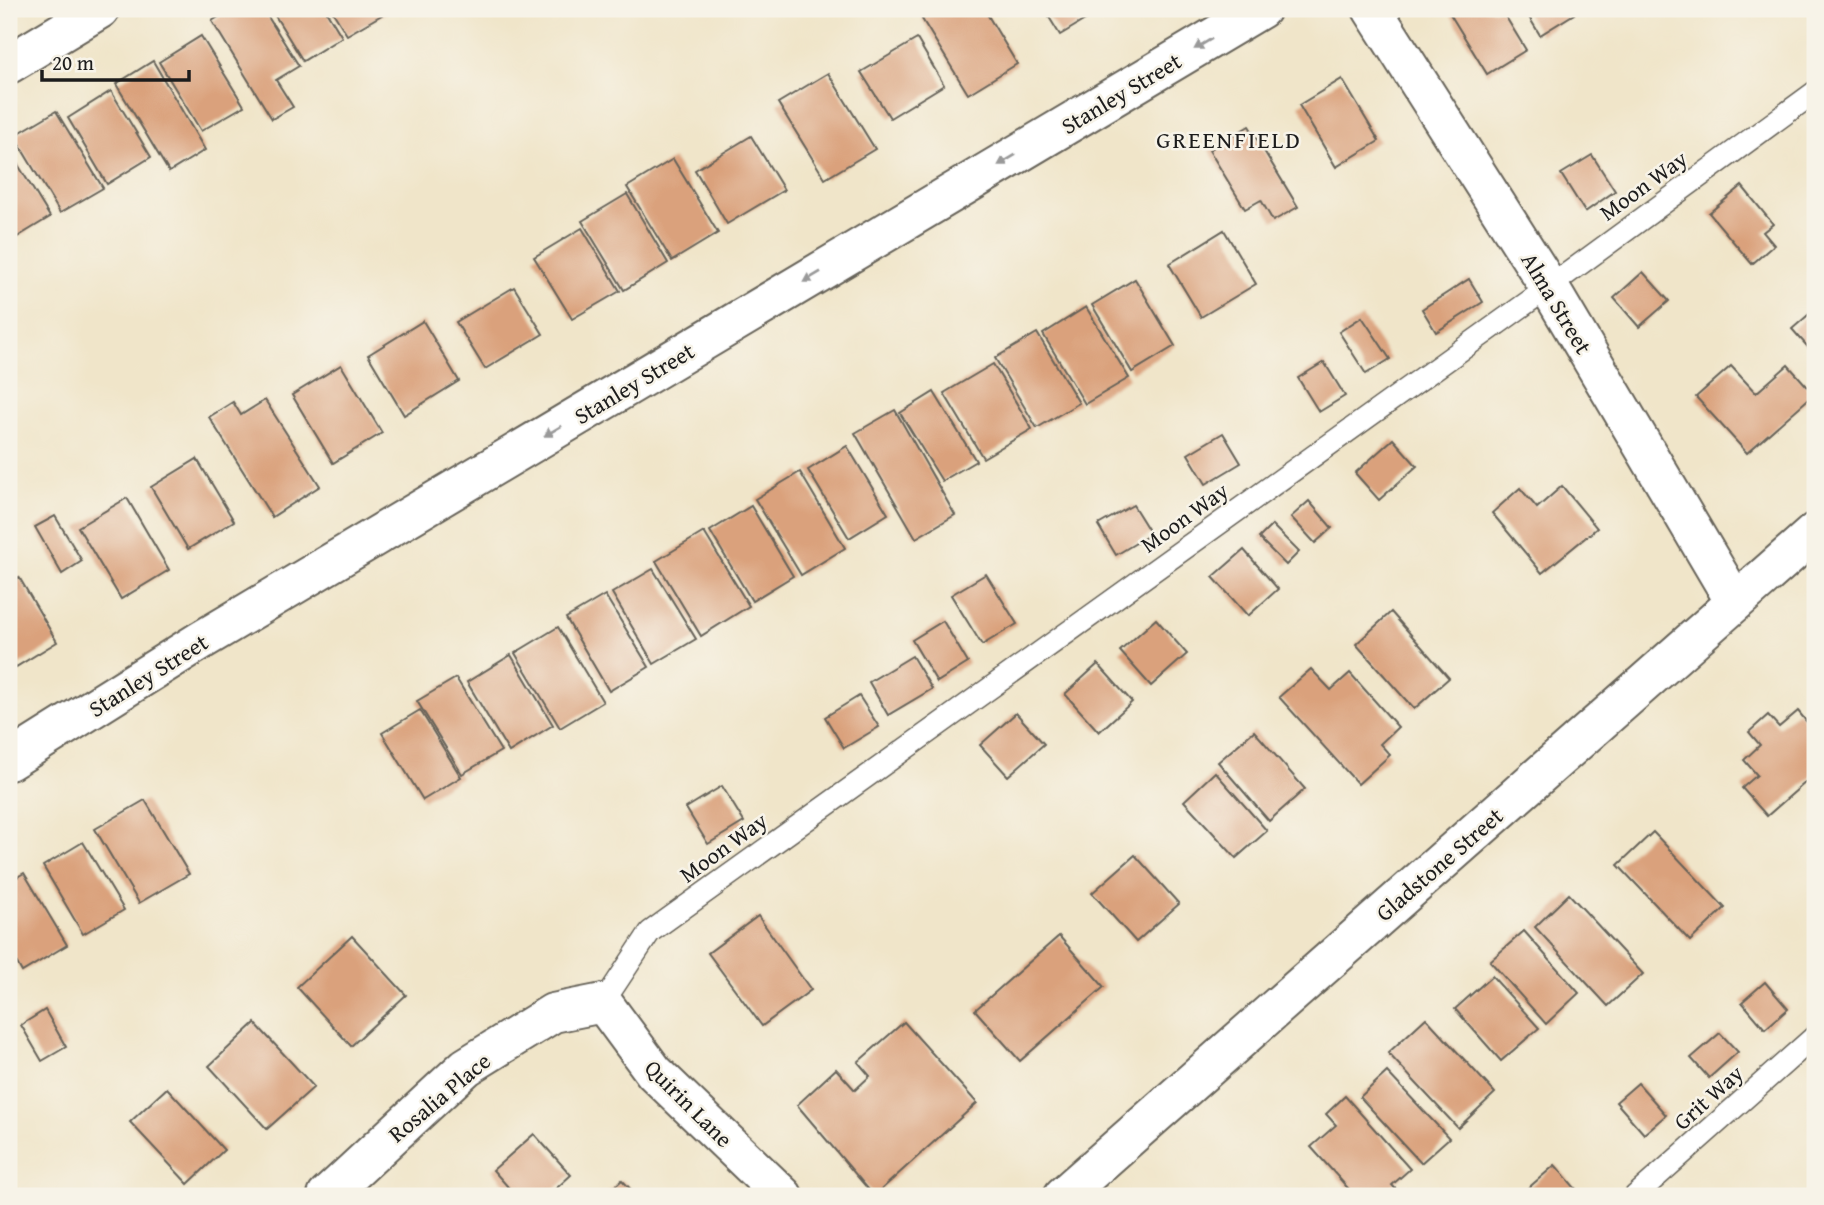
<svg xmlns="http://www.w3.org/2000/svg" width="1824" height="1205" viewBox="0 0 1824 1205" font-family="'Gentium Book Plus',serif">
  <rect width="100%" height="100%" fill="#f7f3e8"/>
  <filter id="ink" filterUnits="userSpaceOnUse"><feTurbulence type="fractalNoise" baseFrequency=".0143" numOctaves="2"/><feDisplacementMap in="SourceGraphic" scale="14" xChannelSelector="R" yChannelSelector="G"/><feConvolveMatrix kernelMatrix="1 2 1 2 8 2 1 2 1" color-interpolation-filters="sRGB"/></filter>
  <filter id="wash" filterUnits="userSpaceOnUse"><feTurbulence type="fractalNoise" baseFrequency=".00686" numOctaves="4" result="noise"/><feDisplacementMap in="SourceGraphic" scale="28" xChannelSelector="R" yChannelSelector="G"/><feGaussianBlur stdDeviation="1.57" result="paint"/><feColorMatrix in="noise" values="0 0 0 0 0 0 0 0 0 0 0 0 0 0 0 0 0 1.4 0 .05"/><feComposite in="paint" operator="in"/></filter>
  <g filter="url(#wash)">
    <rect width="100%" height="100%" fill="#f0e5c9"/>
    <g id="blocks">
      <g fill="#daa17b">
        <path d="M231 9H263L299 66 276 80 293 107 272 119 212 21Z"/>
        <path d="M271 9H325L342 37 303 61Z"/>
        <path d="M331 9H392L347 35Z"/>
        <path d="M938 9H984L1017 64 968 94 922 19Z"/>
        <path d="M1044 9H1103L1060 35Z"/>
        <path d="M1447 9H1501L1526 50 1487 74Z"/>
        <path d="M1524 9H1570L1574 14 1540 35Z"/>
        <path d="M201 36 244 106 201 131 159 62Z"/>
        <path d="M917 39 944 85 890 118 861 72Z"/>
        <path d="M153 61 205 150 169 172 116 84Z"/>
        <path d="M828 73 875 149 825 179 778 103Z"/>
        <path d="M1342 79 1379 141 1336 167 1299 105Z"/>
        <path d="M111 91 151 157 107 184 68 118Z"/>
        <path d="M56 111 103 188 60 213 14 136Z"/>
        <path d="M1249 126 1298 207 1273 221 1261 200 1245 209 1209 150Z"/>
        <path d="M751 136 784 190 727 224 695 170Z"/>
        <path d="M9 150 50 217 9 242Z"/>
        <path d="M1592 155 1615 191 1585 212 1561 174Z"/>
        <path d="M673 159 718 233 672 261 627 187Z"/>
        <path d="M1742 186 1773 224 1763 232 1774 245 1752 264 1709 213Z"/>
        <path d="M627 194 668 263 624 290 582 221Z"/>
        <path d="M582 228 620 291 572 319 534 257Z"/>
        <path d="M1224 230 1256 284 1201 317 1169 264Z"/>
        <path d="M1643 272 1669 301 1639 327 1614 298Z"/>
        <path d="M1135 279 1175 346 1132 372 1092 305Z"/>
        <path d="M1469 279 1483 302 1436 332 1422 309Z"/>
        <path d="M514 287 543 334 485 369 456 322Z"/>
        <path d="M1086 307 1129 378 1085 404 1043 334Z"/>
        <path d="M1815 309V355L1792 329Z"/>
        <path d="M1362 317 1390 359 1366 374 1339 332Z"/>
        <path d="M423 321 459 381 404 415 368 355Z"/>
        <path d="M1037 333 1079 403 1037 428 995 358Z"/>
        <path d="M1324 362 1345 396 1319 412 1298 378Z"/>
        <path d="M993 364 1032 429 983 458 944 393Z"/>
        <path d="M341 365 382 433 333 463 292 395Z"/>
        <path d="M1788 365 1814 394 1747 453 1696 397 1731 366 1756 393Z"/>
        <path d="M934 392 976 461 942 481 900 413Z"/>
        <path d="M265 400 320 486 272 517 209 417 233 402 241 415Z"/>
        <path d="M895 410 955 515 916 538 855 433Z"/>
        <path d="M1223 433 1241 463 1206 484 1188 454Z"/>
        <path d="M1393 439 1417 466 1379 500 1355 473Z"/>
        <path d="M847 446 888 514 849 538 808 470Z"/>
        <path d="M197 459 234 521 188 549 151 487Z"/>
        <path d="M800 472 845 548 801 575 755 499Z"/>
        <path d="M1562 486 1597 528 1542 573 1492 513 1520 488 1537 508Z"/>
        <path d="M127 498 169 570 121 599 78 527Z"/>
        <path d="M1309 501 1332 528 1315 543 1291 517Z"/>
        <path d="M1133 505 1151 534 1116 555 1098 525Z"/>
        <path d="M751 506 793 576 752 601 710 531Z"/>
        <path d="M55 516 82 561 62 574 35 527Z"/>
        <path d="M1272 525 1299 552 1286 565 1259 538Z"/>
        <path d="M704 532 749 606 701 636 656 561Z"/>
        <path d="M1244 550 1278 589 1248 616 1213 577Z"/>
        <path d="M653 569 696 639 654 664 612 593Z"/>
        <path d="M986 574 1017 624 982 645 951 595Z"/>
        <path d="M19 577 57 642 16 667 9 655V583Z"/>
        <path d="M605 595 649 667 609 691 566 618Z"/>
        <path d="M1391 612 1449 678 1414 709 1356 644Z"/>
        <path d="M1156 619 1187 654 1151 686 1120 651Z"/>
        <path d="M943 621 968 663 937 682 912 640Z"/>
        <path d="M558 627 603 702 560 728 515 653Z"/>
        <path d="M511 655 553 725 509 752 467 682Z"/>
        <path d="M912 656 932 689 888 715 869 682Z"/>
        <path d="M1098 664 1132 702 1099 732 1065 694Z"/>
        <path d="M1311 669 1331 690 1350 673 1398 727 1380 744 1390 755 1358 784 1279 697Z"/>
        <path d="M456 678 501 751 462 774 417 701Z"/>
        <path d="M859 696 879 727 844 748 825 717Z"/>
        <path d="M420 710 461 777 423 800 382 733Z"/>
        <path d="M1798 711 1815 732V774L1767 816 1742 788 1757 775 1744 760 1760 745 1749 732 1768 715 1779 727Z"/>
        <path d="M1016 713 1044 744 1008 776 980 745Z"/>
        <path d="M1254 731 1305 789 1269 821 1218 762Z"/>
        <path d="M1215 772 1267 831 1236 858 1184 801Z"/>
        <path d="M722 786 744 822 708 844 686 808Z"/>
        <path d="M145 800 189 874 139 903 95 829Z"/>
        <path d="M1653 832 1725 908 1690 941 1618 865Z"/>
        <path d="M83 842 124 910 83 934 43 866Z"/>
        <path d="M1135 855 1179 904 1136 942 1092 893Z"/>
        <path d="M24 873 67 945 22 972 9 949V882Z"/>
        <path d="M1569 894 1643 974 1608 1006 1535 927Z"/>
        <path d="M758 916 811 990 762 1026 708 953Z"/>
        <path d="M1524 931 1579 993 1546 1024 1490 961Z"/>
        <path d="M352 936 406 995 351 1046 297 987Z"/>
        <path d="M1059 936 1104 987 1020 1061 975 1010Z"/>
        <path d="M1492 976 1539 1028 1501 1061 1455 1009Z"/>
        <path d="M1765 982 1788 1009 1765 1029 1742 1002Z"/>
        <path d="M45 1010 66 1047 42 1061 21 1025Z"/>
        <path d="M1426 1018 1495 1093 1458 1128 1388 1053Z"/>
        <path d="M904 1022 977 1103 874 1196 797 1105 836 1069 855 1090 870 1076 858 1062Z"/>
        <path d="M255 1023 314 1087 267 1129 209 1066Z"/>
        <path d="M1720 1033 1738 1052 1709 1078 1691 1058Z"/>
        <path d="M1387 1072 1449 1138 1421 1163 1360 1097Z"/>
        <path d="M1638 1083 1666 1115 1644 1134 1616 1102Z"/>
        <path d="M167 1088 224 1150 188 1184 130 1122Z"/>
        <path d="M1345 1096 1410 1169 1392 1185 1400 1194 1398 1196H1355L1311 1147 1336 1125 1326 1114Z"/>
        <path d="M534 1134 571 1175 548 1196H516L493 1170Z"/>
        <path d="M1555 1165 1582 1196H1519Z"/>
        <path d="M622 1180 637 1196H604Z"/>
      </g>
    </g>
  </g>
  <g filter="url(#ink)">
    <use href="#blocks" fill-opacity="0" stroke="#666259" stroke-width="2"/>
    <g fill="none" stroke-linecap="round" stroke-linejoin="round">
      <g stroke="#666259" stroke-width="24">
        <g id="service">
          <path d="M603 1003 650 932 1549 287 1815 92"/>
          <path d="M1635 1196 1815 1036"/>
        </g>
      </g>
      <g stroke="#666259" stroke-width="42">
        <g id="minor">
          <path d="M1372 9 1549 287 1735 602"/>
          <path d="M9 64 100 9"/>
          <path d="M9 761 200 641 1261 9"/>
          <path d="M327 1196 466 1067 553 1013 603 1003 654 1072 783 1196"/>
          <path d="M1063 1196 1815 532"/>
        </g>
      </g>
      <use href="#service" stroke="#fff" stroke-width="21"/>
      <use href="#minor" stroke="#fff" stroke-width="38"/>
    </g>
    <defs><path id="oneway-solid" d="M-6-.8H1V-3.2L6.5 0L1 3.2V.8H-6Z" transform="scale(1.75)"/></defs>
    <g fill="#999">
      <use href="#oneway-solid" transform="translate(1203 44) rotate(149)"/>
      <use href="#oneway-solid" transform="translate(1007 160) rotate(149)"/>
      <use href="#oneway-solid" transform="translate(812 277) rotate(149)"/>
      <use href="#oneway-solid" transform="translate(553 431) rotate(149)"/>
    </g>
  </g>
  <g text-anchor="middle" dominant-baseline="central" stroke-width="5" stroke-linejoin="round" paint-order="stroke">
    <g font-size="23" fill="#1c1c1c" stroke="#f7f3e8">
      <text transform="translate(1121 93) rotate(-31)">Stanley Street</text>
      <text transform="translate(1643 185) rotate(-36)">Moon Way</text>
      <text transform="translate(1557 303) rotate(59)">Alma Street</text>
      <text transform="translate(634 383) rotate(-31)">Stanley Street</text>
      <text transform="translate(1184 517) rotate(-36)">Moon Way</text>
      <text transform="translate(148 675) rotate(-32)">Stanley Street</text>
      <text transform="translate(723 847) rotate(-36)">Moon Way</text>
      <text transform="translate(1439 864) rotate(-41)">Gladstone Street</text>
      <text transform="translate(439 1097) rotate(-40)">Rosalia Place</text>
      <text transform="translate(1708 1097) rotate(-42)">Grit Way</text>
      <text transform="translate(689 1103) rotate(45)">Quirin Lane</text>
    </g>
    <g font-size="24" letter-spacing="2" fill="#1c1c1c" stroke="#f7f3e8">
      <text x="1229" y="139">GREENFIELD</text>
    </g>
  </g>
  <rect width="1824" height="1205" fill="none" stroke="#f7f3e8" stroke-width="35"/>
  <path d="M42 70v10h147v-10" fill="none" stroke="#1c1c1c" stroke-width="3.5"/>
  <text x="52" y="70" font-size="21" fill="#1c1c1c" stroke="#f7f3e8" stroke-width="5" paint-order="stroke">20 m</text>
</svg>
